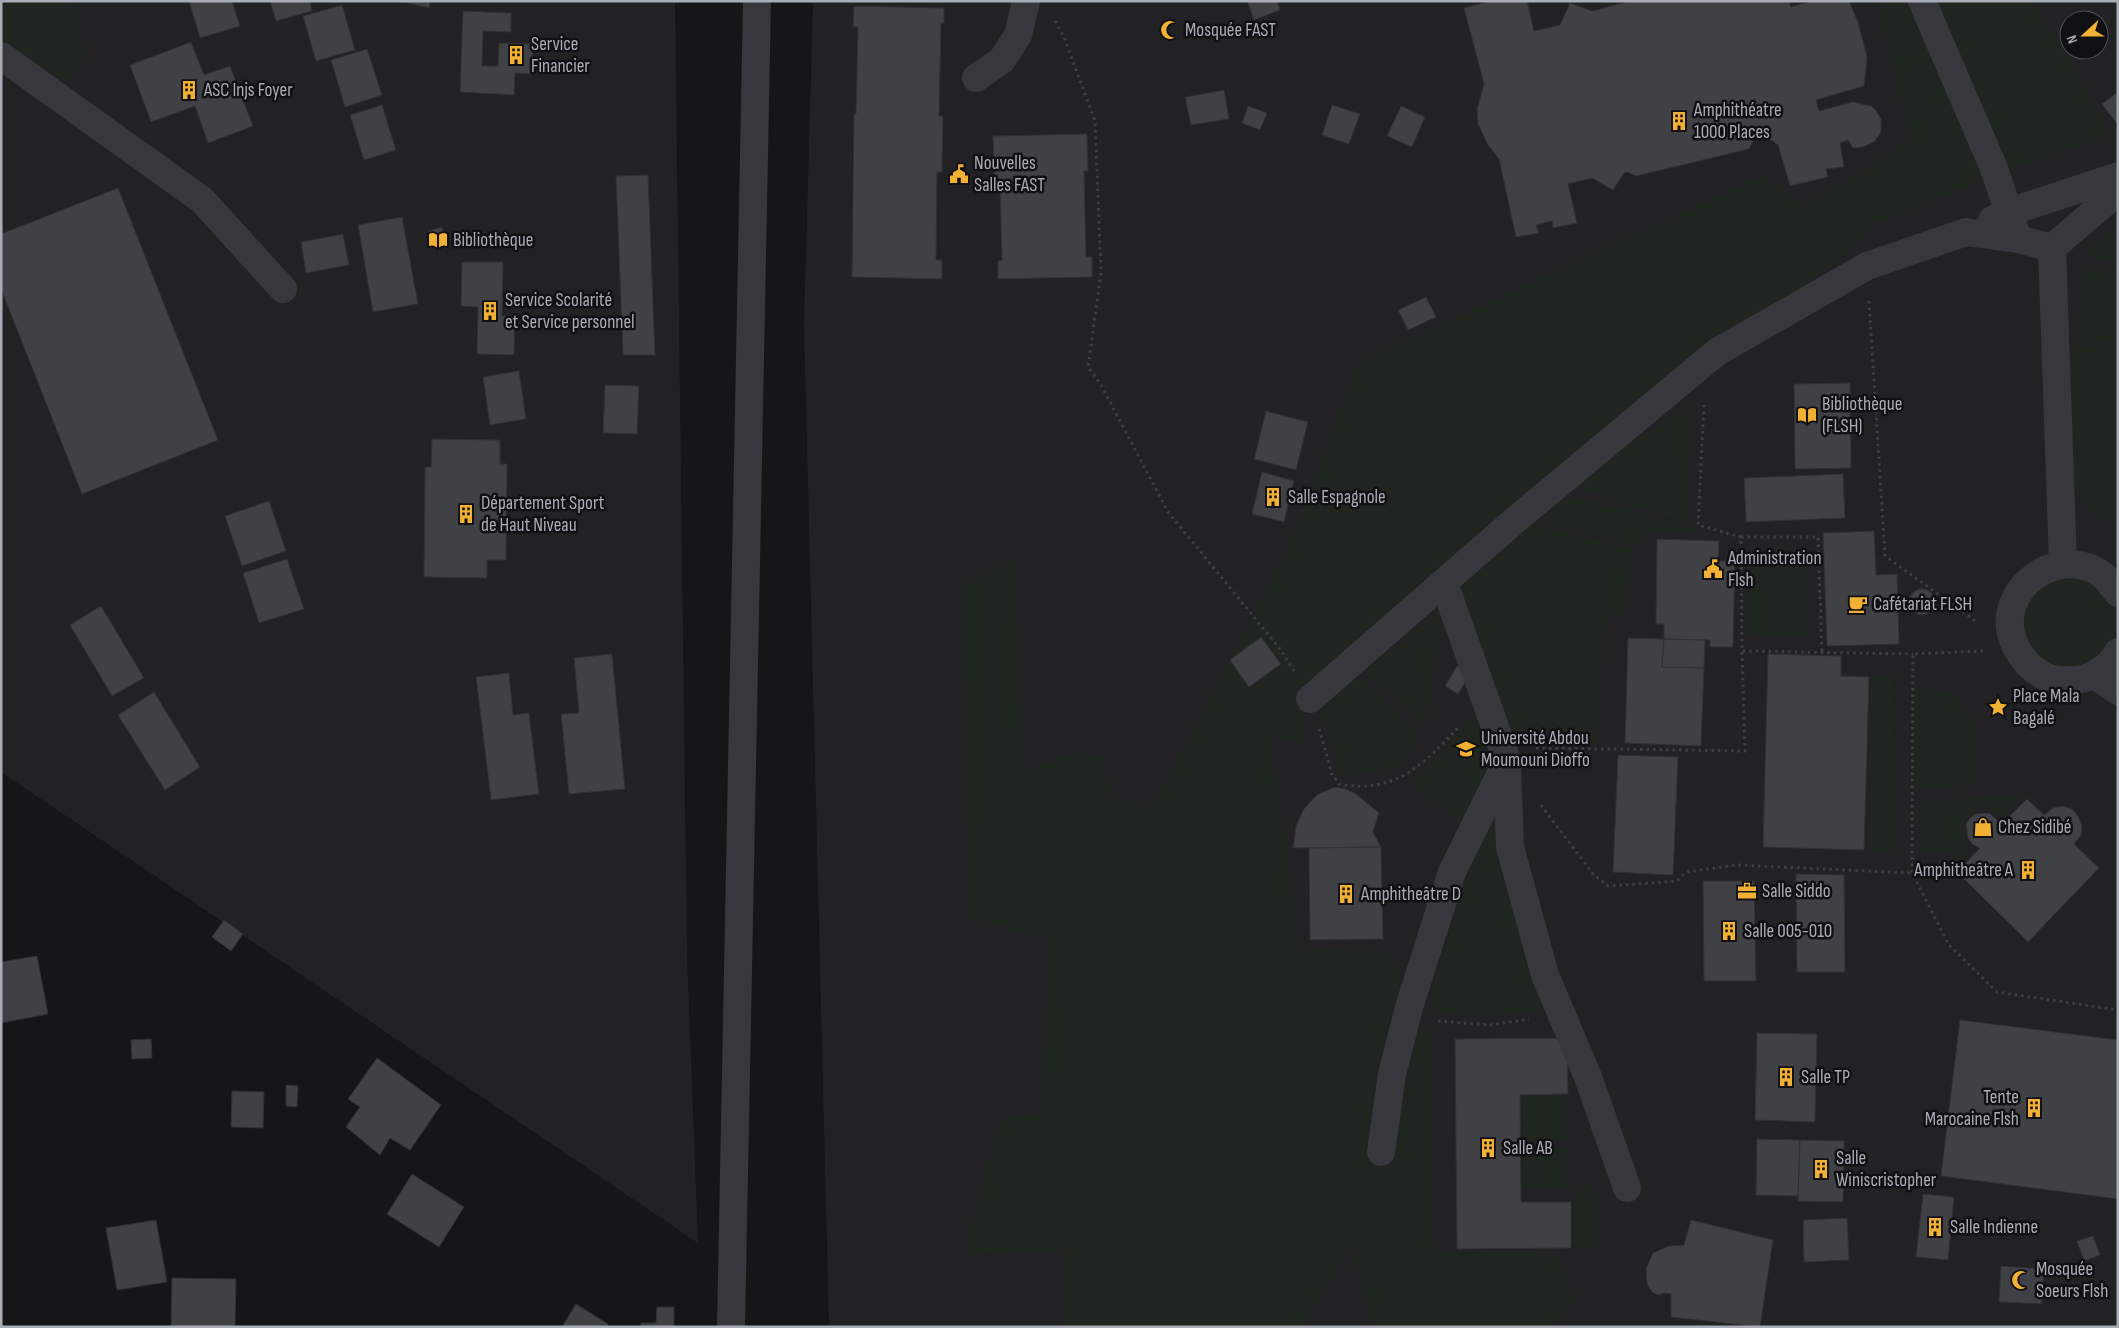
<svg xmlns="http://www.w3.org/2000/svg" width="2119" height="1328" viewBox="0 0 2119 1328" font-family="'Sofia Sans Condensed',sans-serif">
  <rect width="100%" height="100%" fill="#161618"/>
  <g fill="#222225" fill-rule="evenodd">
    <path d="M1 1H675L687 955 698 1243 1 772Z"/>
    <path d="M813 1H2118V1327H829L804 324ZM2069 20H2099V50H2069Z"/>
  </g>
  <g fill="#1e261f">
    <path d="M1 1H75L84 56 67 84 1 42Z"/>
    <path d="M1876 1H2028L2065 50 2109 135 2001 172 1873 224 1839 259 1643 412 1299 695 1303 747 1271 733 1272 766 1275 774 1300 950 1386 951 1398 969V1007L1432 1032 1433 1251 1556 1255 1575 1301 1552 1327H1372L1352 1243 1303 1325 1284 1327H1066L1063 1251 965 1254 1000 1121 1041 1112 1050 940 968 916 963 586 1015 559 1022 773 1077 752 1099 758 1111 794 1151 809 1183 751 1287 551 1359 363 1763 176 1806 207 1912 139Z"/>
    <path d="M2118 227V266L2085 251Z"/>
    <path d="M2085 264 2118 277V342L2075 343Z"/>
    <path d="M2118 345V523L2100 519 2073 489 2068 434 2074 346Z"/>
    <path d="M1692 404 1686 523 1567 484Z"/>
    <path d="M1558 494 1699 528V533L1644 530 1641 546 1546 525Z"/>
    <path d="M1519 521 1630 548 1626 614 1604 617 1597 743 1506 744 1447 583Z"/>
    <path d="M1749 550 1809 551V636L1747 634Z"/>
    <path d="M2081 574 2111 598 2117 613V630L2112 644 2080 670 2040 663 2032 656 2018 618 2040 580Z"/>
    <path d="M1444 608 1424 725 1364 670Z"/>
    <path d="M1357 676 1418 735 1402 766 1342 776 1320 705Z"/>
    <path d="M1869 677H1893L1895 850 1870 851Z"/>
    <path d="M1915 686 1950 693 1971 716 1975 784 1915 789Z"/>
    <path d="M1479 712 1501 761 1468 825 1410 784Z"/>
    <path d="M1502 783 1551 1008 1492 1017 1436 1012 1431 992 1471 862 1484 840Z"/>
    <path d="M2025 795 2005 818C1999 814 1991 807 1984 807 1978 807 1974 809 1970 813 1957 823 1962 835 1971 847L1961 859 1955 860 1952 850 1919 851 1917 802Z"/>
    <rect x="1524" y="1095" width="40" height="46"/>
    <path d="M1523 1147 1565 1149 1564 1188 1522 1186Z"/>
    <path d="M1587 1183C1604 1192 1600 1229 1601 1247L1571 1248V1202L1580 1194 1582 1185Z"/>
  </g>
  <g fill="#404145" stroke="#303034">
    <path d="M189 1H232L240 26 200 38Z"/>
    <path d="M270 1H310L312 11 276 21Z"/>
    <path d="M400 1H430L429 8Z"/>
    <path d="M1247 1H1277L1280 10 1254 20Z"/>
    <path d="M1490 1H1527L1534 31 1560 25 1570 3 1592 11 1630 1H1795L1790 3 1791 7 1813 1H1849L1858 22 1867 57 1864 86 1816 100 1819 111 1853 102 1871 106 1875 109 1881 119V132L1874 142 1863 147 1853 148 1848 140 1840 143 1844 167 1826 169 1828 177 1790 186 1778 145 1758 131 1749 149 1636 176 1627 172 1624 173 1613 190 1592 178 1568 184 1577 223 1553 228 1552 221 1536 225 1539 233 1516 237 1499 159 1488 145 1478 124 1477 109 1484 84 1464 8Z"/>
    <path d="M342 5 355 50 316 61 303 16Z"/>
    <path d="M854 6 944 8V23H941L939 116H943L942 172H937L936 260H942V279L852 277 854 114H856L858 27H853Z"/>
    <path d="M463 11 511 13V32L483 31 482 66H498L499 43 533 44 532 74 515 73 514 95 460 92Z"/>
    <path d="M191 42 204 75 230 66 253 126 208 143 195 106 151 122 130 65Z"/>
    <path d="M367 49 382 95 345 107 331 60Z"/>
    <path d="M1224 90 1229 119 1191 125 1185 97Z"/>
    <path d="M2118 92V125L2102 104Z"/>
    <path d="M382 105 396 150 364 160 350 115Z"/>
    <path d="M1332 105 1360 114 1349 144 1322 135Z"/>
    <path d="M1248 106 1267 113 1260 130 1242 123Z"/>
    <path d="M1401 106 1425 117 1412 147 1387 136Z"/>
    <path d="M1087 134 1088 171H1084L1086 257H1092V277L998 279V261L1002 260 1000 189H995L993 136Z"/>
    <path d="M648 175 655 355H623L616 176Z"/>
    <path d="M118 188 218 440 82 494 1 289V234Z"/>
    <path d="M402 217 418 304 373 312 358 225Z"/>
    <path d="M442 227 446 244 433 248 428 231Z"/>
    <path d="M343 234 349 265 306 273 301 242Z"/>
    <path d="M462 262H503L502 316H515L514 355 477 354 478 307 461 306Z"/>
    <path d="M1426 297 1436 317 1408 330 1398 310Z"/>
    <path d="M519 371 526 419 490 425 483 377Z"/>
    <path d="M1850 383 1851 468 1795 469 1794 384Z"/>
    <path d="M605 385 639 386 637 434 603 433Z"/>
    <path d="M1266 411 1308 422 1296 470 1254 459Z"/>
    <path d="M432 439 500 440V464H507L506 560H487V578L424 577 425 467H431Z"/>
    <path d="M1262 472 1294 481 1284 522 1252 514Z"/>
    <path d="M1843 474 1845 518 1746 522 1744 478Z"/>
    <path d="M269 501 286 551 242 566 225 516Z"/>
    <path d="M1874 531 1876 575 1897 574 1899 644 1827 646 1823 533Z"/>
    <path d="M1657 539 1719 541 1718 561H1735L1733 647H1710V640L1664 639V624H1656Z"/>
    <path d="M287 559 304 609 259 623 243 573Z"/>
    <circle cx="1922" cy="602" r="13"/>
    <path d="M101 606 144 678 112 696 70 625Z"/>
    <path d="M1261 637 1281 664 1249 687 1230 660Z"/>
    <path d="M1628 638 1664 639 1662 667 1704 668 1701 746 1625 743Z"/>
    <path d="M1664 639 1705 640 1704 668 1662 667Z"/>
    <path d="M612 654 625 789 569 794 561 714 579 713 574 658Z"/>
    <path d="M1768 654 1841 656V676L1869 677 1864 850 1763 847Z"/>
    <path d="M1457 666 1470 674 1458 694 1445 686Z"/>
    <path d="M509 673 513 715 529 713 539 794 491 800 476 677Z"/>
    <path d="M154 692 200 767 165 790 118 715Z"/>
    <path d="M1618 755 1678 757 1673 875 1613 872Z"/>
    <path d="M1334 787 1345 789 1356 794 1379 813 1373 832 1381 847 1293 848 1296 826 1304 809 1317 795Z"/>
    <path d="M2027 799 2044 815 2053 808 2063 806 2072 809 2078 816 2082 826 2081 835 2074 844 2099 868 2028 942 1957 872 1980 848 1972 844 1968 838 1966 824 1970 818 1975 814 1989 813 2002 824Z"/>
    <path d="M1381 847 1383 939 1310 940 1309 848Z"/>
    <path d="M1796 874 1844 875 1845 972H1797Z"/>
    <path d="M1703 881H1754L1756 981H1704Z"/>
    <path d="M224 920 243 934 231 951 212 937Z"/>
    <path d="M37 956 48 1014 1 1023V962Z"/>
    <path d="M1960 1020 2118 1040V1199L1941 1176Z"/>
    <path d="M1757 1033 1817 1034 1815 1122 1755 1120Z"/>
    <path d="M1567 1038 1568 1094 1520 1095 1521 1202H1571V1248L1457 1249 1455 1039Z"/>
    <path d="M151 1039 152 1058 132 1059 131 1040Z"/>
    <path d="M377 1058 441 1105 410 1150 390 1138 380 1155 346 1127 360 1107 348 1099Z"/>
    <path d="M286 1085 298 1086 297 1107 286 1106Z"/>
    <path d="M232 1091 264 1092 263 1128 231 1127Z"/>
    <path d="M1757 1139 1800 1140 1798 1196 1756 1195Z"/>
    <path d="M1800 1140 1844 1141 1843 1202 1798 1201Z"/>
    <path d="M412 1174 464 1207 439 1247 387 1214Z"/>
    <path d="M1923 1194 1954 1197 1948 1260 1916 1257Z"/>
    <path d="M1847 1218 1849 1260 1804 1262 1803 1220Z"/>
    <path d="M156 1220 167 1282 117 1290 106 1228Z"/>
    <path d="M1691 1220 1773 1240 1760 1327 1671 1317V1294L1666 1293 1658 1295 1652 1292 1647 1284 1646 1269 1653 1253 1669 1246 1684 1245Z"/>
    <path d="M2093 1236 2100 1255 2084 1261 2077 1241Z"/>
    <path d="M2001 1266 2044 1269 2042 1304 1999 1302Z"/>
    <path d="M172 1278 236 1279 235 1327H171Z"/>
    <path d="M576 1304 608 1324 607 1327H562Z"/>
    <path d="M657 1307H674V1327H641V1323H656Z"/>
  </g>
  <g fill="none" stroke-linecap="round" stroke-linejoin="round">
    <g stroke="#3d3f44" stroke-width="3" stroke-dasharray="2.5 4" stroke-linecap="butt">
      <path d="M1055 21 1064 37 1095 121 1101 273 1088 367 1101 385 1168 512 1280 649 1294 671"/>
      <path d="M1869 301 1885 556 1977 622"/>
      <path d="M1704 405 1698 525 1741 537 1742 651 1913 654"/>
      <path d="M1741 537H1818L1822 653"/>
      <path d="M1983 651 1913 654 1912 873 1949 945 1997 992 2118 1010"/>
      <path d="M1319 729 1332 774 1339 784C1396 795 1424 763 1460 726"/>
      <path d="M1536 748 1745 751 1742 651"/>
      <path d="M1541 805 1593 874 1608 886 1677 881 1686 872 1737 865 1912 873"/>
      <path d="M1438 1021 1490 1025 1529 1019"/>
    </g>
    <g stroke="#37383d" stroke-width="28">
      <path d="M1922 1 1993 166 2018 239"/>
      <path d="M1 56 202 200 283 289"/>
      <path d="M976 78 1002 60 1018 35 1026 1"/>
      <path d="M1992 220 2009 212 2118 176"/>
      <path d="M2052 248 2063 564"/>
      <path d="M2052 248 2118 191"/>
      <path d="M2118 593C2114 588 2110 583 2106 578 2076 550 2026 568 2013 604 2002 633 2021 667 2049 678 2055 680 2062 680 2068 680 2088 682 2109 668 2118 652"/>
      <path d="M2095 675 2118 691"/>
      <path d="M1310 699 1513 522 1717 352 1867 266 1966 232 2018 239 2052 248"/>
      <path d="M1507 765 1510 847 1545 975 1588 1077 1627 1188"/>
      <path d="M1381 1152 1392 1074 1410 1004 1452 872 1507 761 1444 583"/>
      <path d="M731 1327 757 1"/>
    </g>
  </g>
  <defs>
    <g id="mosque-bare" transform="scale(1.5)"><path d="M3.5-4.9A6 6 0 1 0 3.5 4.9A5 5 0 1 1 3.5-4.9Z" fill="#f2b134" stroke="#111113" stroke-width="2.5" paint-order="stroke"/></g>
    <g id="building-bare" transform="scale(1.5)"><path d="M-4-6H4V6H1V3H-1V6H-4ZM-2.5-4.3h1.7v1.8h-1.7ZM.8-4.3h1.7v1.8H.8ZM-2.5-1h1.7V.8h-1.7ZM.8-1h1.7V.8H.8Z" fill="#f2b134" stroke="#111113" stroke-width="2.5" paint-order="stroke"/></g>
    <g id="civic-bare" transform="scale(1.5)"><path d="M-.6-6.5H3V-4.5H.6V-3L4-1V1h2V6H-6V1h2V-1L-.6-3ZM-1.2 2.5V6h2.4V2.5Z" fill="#f2b134" stroke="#111113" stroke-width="2.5" paint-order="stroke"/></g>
    <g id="library-bare" transform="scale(1.5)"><path d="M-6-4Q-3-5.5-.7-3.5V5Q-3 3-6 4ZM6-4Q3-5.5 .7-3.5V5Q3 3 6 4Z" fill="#f2b134" stroke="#111113" stroke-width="2.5" paint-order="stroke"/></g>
    <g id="cafe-bare" transform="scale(1.5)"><path d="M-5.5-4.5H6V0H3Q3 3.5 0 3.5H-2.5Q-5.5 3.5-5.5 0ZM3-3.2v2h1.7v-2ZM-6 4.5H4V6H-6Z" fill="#f2b134" stroke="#111113" stroke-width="2.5" paint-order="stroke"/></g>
    <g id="sight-bare" transform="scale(1.5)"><path d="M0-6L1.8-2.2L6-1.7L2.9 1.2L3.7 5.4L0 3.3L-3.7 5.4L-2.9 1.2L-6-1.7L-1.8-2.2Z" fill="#f2b134" stroke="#111113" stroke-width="2.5" paint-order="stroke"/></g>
    <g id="university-bare" transform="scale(1.5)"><path d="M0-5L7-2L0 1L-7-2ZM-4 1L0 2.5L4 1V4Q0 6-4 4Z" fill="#f2b134" stroke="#111113" stroke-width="2.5" paint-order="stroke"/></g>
    <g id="shop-bare" transform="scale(1.5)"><path d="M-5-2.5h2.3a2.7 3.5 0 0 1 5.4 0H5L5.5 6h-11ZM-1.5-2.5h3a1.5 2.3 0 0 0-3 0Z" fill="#f2b134" stroke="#111113" stroke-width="2.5" paint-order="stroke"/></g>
    <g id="office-bare" transform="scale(1.5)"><path d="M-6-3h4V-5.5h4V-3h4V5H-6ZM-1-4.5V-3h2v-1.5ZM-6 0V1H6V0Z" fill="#f2b134" stroke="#111113" stroke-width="2.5" paint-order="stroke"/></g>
  </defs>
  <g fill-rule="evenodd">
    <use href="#mosque-bare" x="1170" y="30"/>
    <use href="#building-bare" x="516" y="55"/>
    <use href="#building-bare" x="189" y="90"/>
    <use href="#building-bare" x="1679" y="121"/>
    <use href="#civic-bare" x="959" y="174"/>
    <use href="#library-bare" x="438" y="240"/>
    <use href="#building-bare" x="490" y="311"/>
    <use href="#library-bare" x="1807" y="415"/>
    <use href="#building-bare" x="1273" y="497"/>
    <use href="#building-bare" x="466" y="514"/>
    <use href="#civic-bare" x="1713" y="569"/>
    <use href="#cafe-bare" x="1858" y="604"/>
    <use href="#sight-bare" x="1998" y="707"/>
    <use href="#university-bare" x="1466" y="749"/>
    <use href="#shop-bare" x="1983" y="827"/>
    <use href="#building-bare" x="2028" y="870"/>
    <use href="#office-bare" x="1747" y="891"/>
    <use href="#building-bare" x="1346" y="894"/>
    <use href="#building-bare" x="1729" y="931"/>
    <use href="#building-bare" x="1786" y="1077"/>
    <use href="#building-bare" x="2034" y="1108"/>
    <use href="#building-bare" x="1488" y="1148"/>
    <use href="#building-bare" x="1821" y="1169"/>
    <use href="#building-bare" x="1935" y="1227"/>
    <use href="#mosque-bare" x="2021" y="1280"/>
  </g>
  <g text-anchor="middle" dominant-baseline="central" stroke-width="5" stroke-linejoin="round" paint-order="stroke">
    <g font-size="19" fill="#a8adb8" stroke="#111113" text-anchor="start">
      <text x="1185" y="30">Mosquée FAST</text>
      <text x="531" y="44">Service<tspan x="531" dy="22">Financier</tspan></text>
      <text x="204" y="90">ASC Injs Foyer</text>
      <text x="1694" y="110">Amphithéatre<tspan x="1694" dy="22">1000 Places</tspan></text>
      <text x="974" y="163">Nouvelles<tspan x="974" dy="22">Salles FAST</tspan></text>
      <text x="453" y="240">Bibliothèque</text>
      <text x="505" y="300">Service Scolarité<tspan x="505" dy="22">et Service personnel</tspan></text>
      <text x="1822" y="404">Bibliothèque<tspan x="1822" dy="22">(FLSH)</tspan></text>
      <text x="1288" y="497">Salle Espagnole</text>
      <text x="481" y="503">Département Sport<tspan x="481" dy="22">de Haut Niveau</tspan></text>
      <text x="1728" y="558">Administration<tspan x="1728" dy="22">Flsh</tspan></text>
      <text x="1873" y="604">Cafétariat FLSH</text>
      <text x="2013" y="696">Place Mala<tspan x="2013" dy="22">Bagalé</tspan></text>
      <text x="1481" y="738">Université Abdou<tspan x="1481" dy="22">Moumouni Dioffo</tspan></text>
      <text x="1998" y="827">Chez Sidibé</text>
      <text x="2013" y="870" text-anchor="end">Amphitheâtre A</text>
      <text x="1762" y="891">Salle Siddo</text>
      <text x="1361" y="894">Amphitheâtre D</text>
      <text x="1744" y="931">Salle 005-010</text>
      <text x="1801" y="1077">Salle TP</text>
      <text x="2019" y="1097" text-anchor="end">Tente<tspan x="2019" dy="22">Marocaine Flsh</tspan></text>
      <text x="1503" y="1148">Salle AB</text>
      <text x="1836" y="1158">Salle<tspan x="1836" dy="22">Winiscristopher</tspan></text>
      <text x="1950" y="1227">Salle Indienne</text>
      <text x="2036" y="1269">Mosquée<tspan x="2036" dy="22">Soeurs Flsh</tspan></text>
    </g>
  </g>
  <rect width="2119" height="1328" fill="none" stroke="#a8adb8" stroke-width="5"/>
  <g transform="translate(2084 35) rotate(249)"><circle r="24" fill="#111113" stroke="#4d4f55"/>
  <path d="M0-4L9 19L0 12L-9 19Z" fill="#f2b134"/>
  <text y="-8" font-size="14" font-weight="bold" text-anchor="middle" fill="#a8adb8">N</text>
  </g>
</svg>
